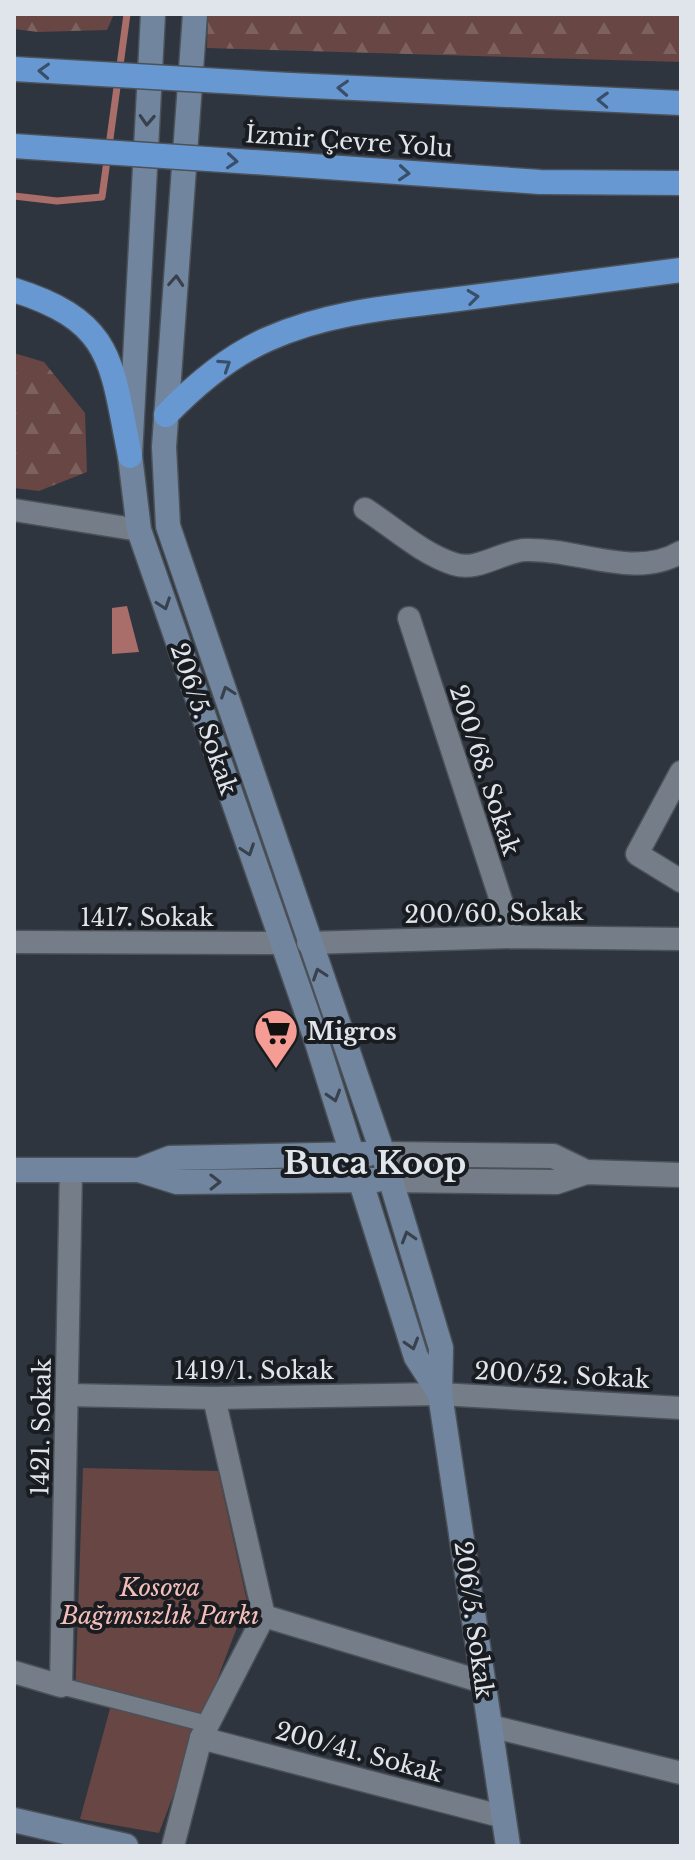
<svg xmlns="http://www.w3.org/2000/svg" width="695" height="1860" viewBox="0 0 695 1860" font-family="'Libre Baskerville',serif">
  <defs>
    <pattern id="forest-firs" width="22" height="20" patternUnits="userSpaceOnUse" patternTransform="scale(2)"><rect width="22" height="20" fill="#674643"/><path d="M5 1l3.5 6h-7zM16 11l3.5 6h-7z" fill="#7c615e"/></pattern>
  </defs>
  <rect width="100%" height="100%" fill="#2e353f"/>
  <path fill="#674643" d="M83 1468 218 1471 247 1601 159 1833 80 1819 111 1705 75 1698Z"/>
  <g fill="url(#forest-firs)">
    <path d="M14 14H114L107 30 38 32 14 29Z"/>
    <path d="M208 14H681V62L207 48Z"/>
    <path d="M14 353 44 362 85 413 87 472 39 491 14 488Z"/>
  </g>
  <path fill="#a96e69" d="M127 606 139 652 112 654V608Z"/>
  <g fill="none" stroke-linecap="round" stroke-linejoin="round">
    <path stroke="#a96e69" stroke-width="7" d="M14 196 57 201 102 197 127 14"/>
    <g stroke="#4b5158" stroke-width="19">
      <path id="pedestrian" d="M61 1686 207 1724"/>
    </g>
    <g stroke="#4b5158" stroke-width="25">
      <g id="minor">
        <path d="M365 509C393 527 422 554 454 564 477 572 503 551 525 550 578 548 634 580 681 552"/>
        <path d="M14 510 139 530"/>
        <path d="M409 618 513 937"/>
        <path d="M681 772 637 854 681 881"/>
        <path d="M14 942 281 943"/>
        <path d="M308 943 513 937 681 939"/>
        <path d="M68 1395 214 1398 440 1394 681 1408"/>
        <path d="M264 1616 483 1682"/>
        <path d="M14 1672 61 1686 71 1170"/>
        <path d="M490 1726 681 1773"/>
        <path d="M201 1738 504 1817"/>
        <path d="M173 1846 201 1738 264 1616 214 1398"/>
      </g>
    </g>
    <g stroke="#4b5158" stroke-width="27">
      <g id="tertiary">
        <path d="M383 1154 553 1156 586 1172"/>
        <path d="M391 1180 556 1182 586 1172 681 1175"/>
      </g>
    </g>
    <g stroke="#4b5158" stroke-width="27">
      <g id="secondary">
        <path d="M153 14 130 456 139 530 314 1033 416 1357 440 1394"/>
        <path d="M195 14 164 447 168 526 383 1154 441 1348 440 1394 508 1846"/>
        <path d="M14 1170H139L177 1182 376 1180"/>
        <path d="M139 1170 170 1158 368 1154"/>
        <path d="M14 1820 126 1846"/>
      </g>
    </g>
    <g stroke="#4b5158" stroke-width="27">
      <g id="motorway">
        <path d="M290 85 681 103"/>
        <path d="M298 165 540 182 681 183"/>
        <path d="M14 290C115 322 111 363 130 456"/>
        <path d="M166 415C195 385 229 356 268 339 328 312 393 307 458 299 532 289 607 280 681 270"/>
      </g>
    </g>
    <use href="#pedestrian" stroke="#757e88" stroke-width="16"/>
    <use href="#minor" stroke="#757e88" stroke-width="22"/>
    <use href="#tertiary" stroke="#757e88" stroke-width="24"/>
    <use href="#secondary" stroke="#71869e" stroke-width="24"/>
    <use href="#motorway" stroke="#6898d2" stroke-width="24"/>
    <g stroke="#4b5158" stroke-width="27" stroke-linecap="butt">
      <g id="motorway-bridge">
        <path d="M14 69 290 85"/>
        <path d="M14 146 298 165"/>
      </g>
    </g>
    <use href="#motorway-bridge" stroke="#6898d2" stroke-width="24"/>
  </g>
  <defs><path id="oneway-chevron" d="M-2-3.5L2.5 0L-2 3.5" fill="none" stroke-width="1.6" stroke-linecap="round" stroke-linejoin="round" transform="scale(2)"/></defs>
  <g stroke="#394e68">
    <use href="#oneway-chevron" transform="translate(44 71) rotate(-177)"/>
    <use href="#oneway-chevron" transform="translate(343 88) rotate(-177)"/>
    <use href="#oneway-chevron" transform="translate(603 100) rotate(-178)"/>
    <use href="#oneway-chevron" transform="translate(232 161) rotate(4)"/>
    <use href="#oneway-chevron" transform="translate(404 173) rotate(4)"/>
    <use href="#oneway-chevron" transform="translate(473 297) rotate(-7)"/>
    <use href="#oneway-chevron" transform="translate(225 365) rotate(-33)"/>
  </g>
  <g stroke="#38414d">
    <use href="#oneway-chevron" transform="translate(147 120) rotate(93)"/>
    <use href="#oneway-chevron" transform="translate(176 281) rotate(-86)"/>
    <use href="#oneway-chevron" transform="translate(164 604) rotate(71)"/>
    <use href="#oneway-chevron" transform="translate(227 692) rotate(-109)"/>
    <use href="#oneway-chevron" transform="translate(248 850) rotate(71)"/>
    <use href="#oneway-chevron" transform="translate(319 974) rotate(-109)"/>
    <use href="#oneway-chevron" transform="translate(334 1096) rotate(73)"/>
    <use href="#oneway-chevron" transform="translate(215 1182) rotate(-1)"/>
    <use href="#oneway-chevron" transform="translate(408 1237) rotate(-107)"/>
    <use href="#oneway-chevron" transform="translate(412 1344) rotate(73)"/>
  </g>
  <defs>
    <g id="supermarket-pin" transform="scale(2.3)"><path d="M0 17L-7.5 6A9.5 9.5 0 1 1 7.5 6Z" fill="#f59c95" stroke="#191c21"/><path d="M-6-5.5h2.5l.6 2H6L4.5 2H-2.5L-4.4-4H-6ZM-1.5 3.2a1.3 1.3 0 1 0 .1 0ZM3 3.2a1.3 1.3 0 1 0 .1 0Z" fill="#111"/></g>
  </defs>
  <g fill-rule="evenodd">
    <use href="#supermarket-pin" x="276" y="1031"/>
  </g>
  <g text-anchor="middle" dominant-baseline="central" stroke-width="8" stroke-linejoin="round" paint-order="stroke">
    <g font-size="24" fill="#e0e5eb" stroke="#191c21">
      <text transform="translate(349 141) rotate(4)">İzmir Çevre Yolu</text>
      <text transform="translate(204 719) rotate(71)">206/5. Sokak</text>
      <text transform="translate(485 770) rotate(72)">200/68. Sokak</text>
      <text transform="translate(494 913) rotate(-1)">200/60. Sokak</text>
      <text x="147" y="917">1417. Sokak</text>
      <text x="254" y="1370">1419/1. Sokak</text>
      <text transform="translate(562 1375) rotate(3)">200/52. Sokak</text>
      <text transform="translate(41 1427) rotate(-89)">1421. Sokak</text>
      <text transform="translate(474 1620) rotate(82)">206/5. Sokak</text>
      <text transform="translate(359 1752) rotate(15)">200/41. Sokak</text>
    </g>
    <g font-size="24" font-weight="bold" fill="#e0e5eb" stroke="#191c21" text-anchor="start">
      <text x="307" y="1031">Migros</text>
    </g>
    <g font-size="24" font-style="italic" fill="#f5beb9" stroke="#191c21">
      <text x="160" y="1587">Kosova<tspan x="160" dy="28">Bağımsızlık Parkı</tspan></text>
    </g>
    <g font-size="32" font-weight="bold" fill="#e0e5eb" stroke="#191c21">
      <text x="375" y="1163">Buca Koop</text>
    </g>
  </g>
  <rect width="695" height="1860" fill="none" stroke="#e0e5eb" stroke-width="32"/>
</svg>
